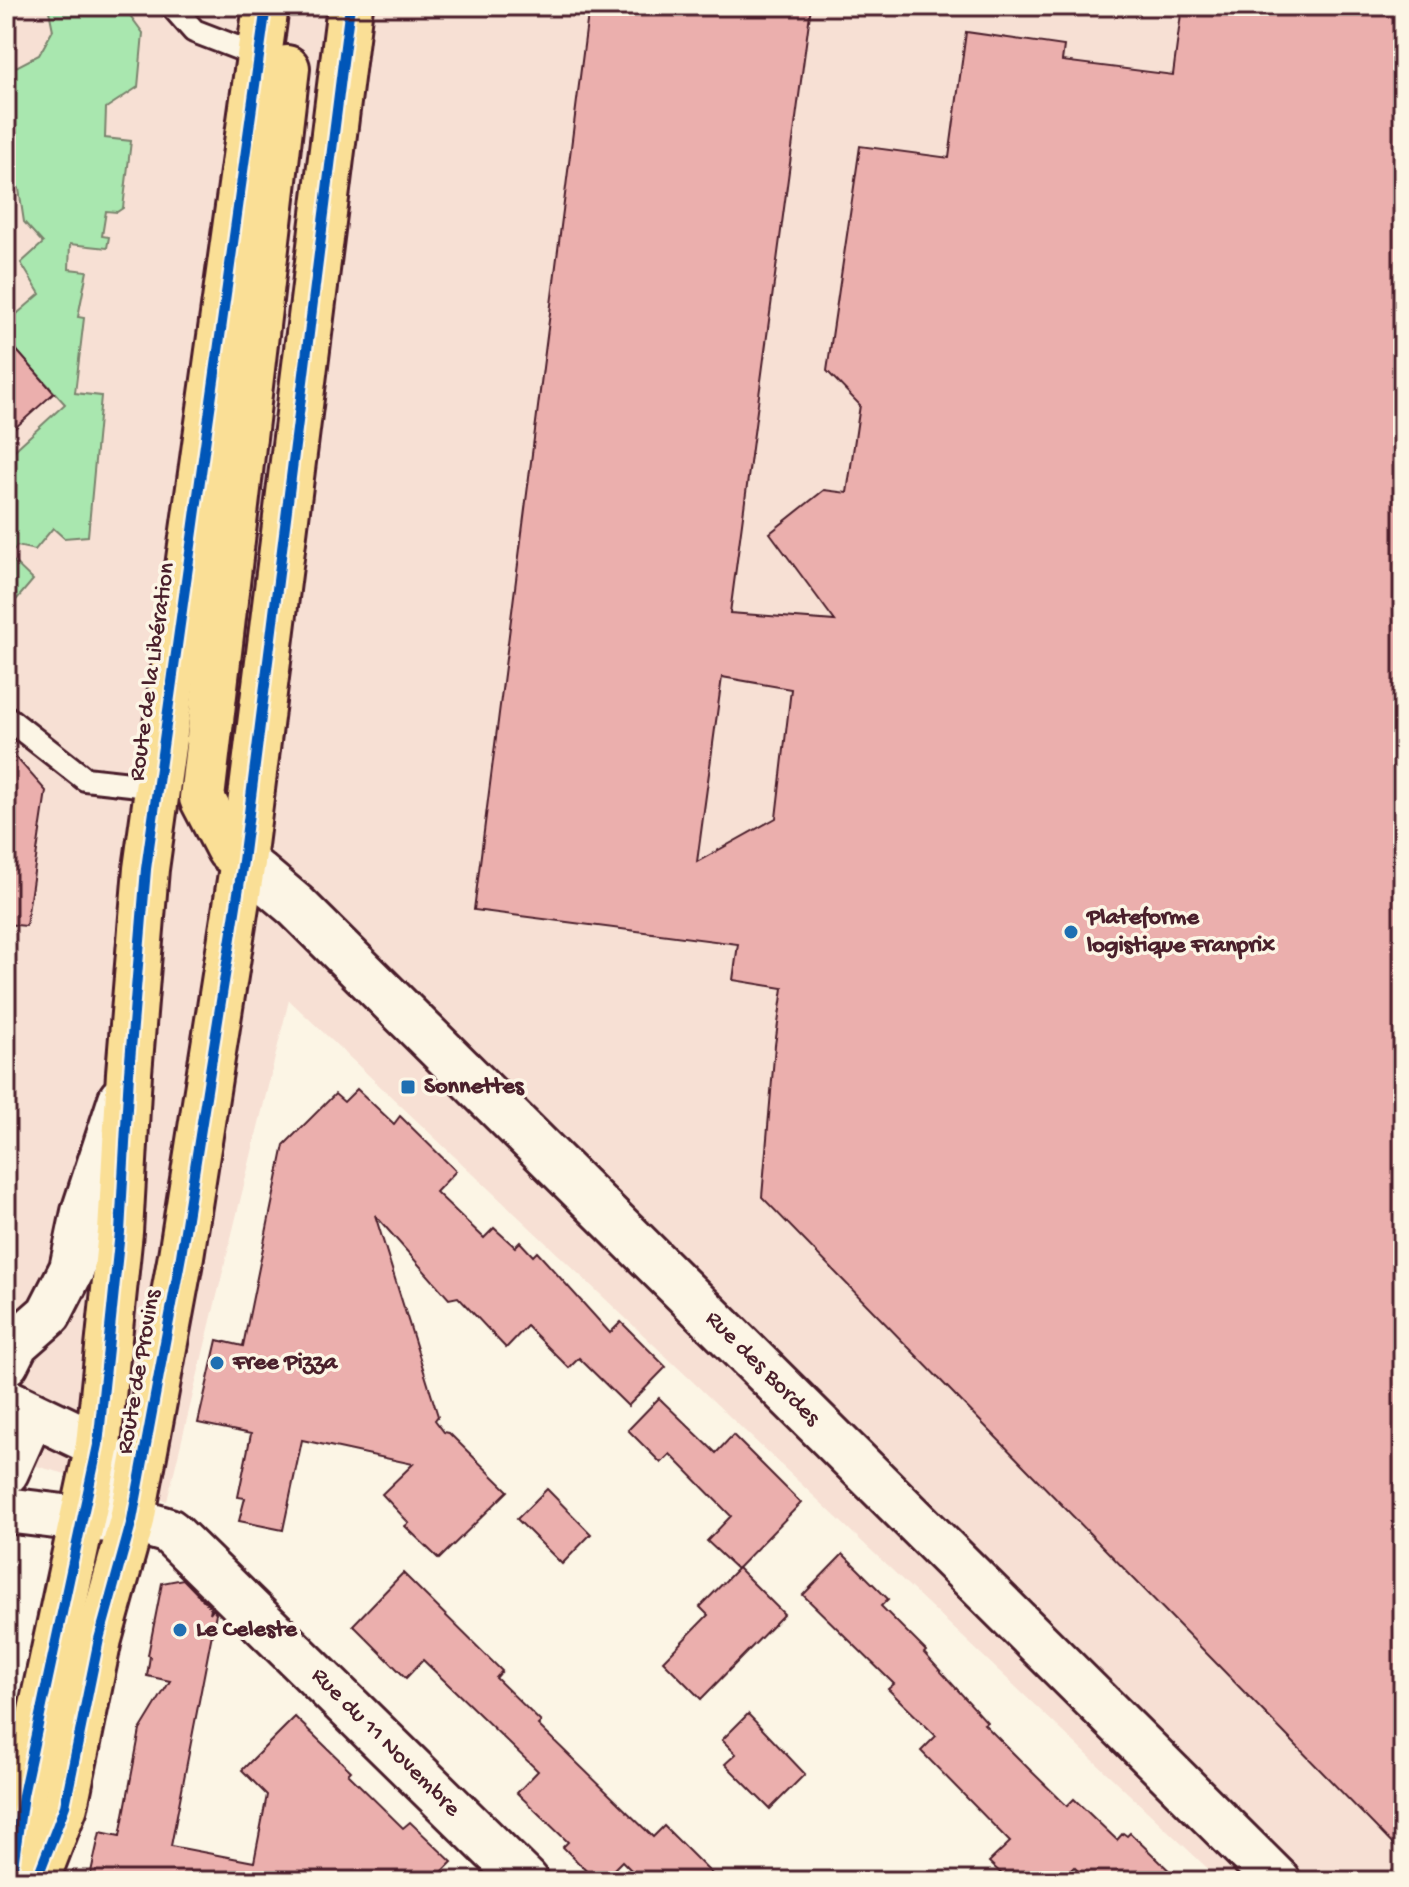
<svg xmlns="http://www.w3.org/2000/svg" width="1409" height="1887" viewBox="0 0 1409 1887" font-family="'Gochi Hand',sans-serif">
  <rect width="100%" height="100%" fill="#fcf5e5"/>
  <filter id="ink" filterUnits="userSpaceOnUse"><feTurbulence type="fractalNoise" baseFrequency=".0125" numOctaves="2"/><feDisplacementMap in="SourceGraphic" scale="16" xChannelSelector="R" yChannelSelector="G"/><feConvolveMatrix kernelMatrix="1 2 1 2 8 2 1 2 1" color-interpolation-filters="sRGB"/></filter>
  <g filter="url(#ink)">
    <path fill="#f7e0d4" d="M6 6H1403V1881H1221L289 1000 167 1501 6 1458Z"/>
    <path fill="#a9e7af" stroke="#7a836d" stroke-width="2" d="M48 6H102L109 14H129L143 33 138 87 106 108 105 138 131 141 123 208 117 212 106 211 102 236 109 237 107 248 70 244 69 269 87 271 78 317 84 318 75 393 101 396 88 536 64 538 53 528 35 550 17 546 9 557 33 580 6 612V458L65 404 6 339V314L11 319 40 294 21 263 43 243 24 222 19 189 6 171V72L39 55 53 30Z"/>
    <g fill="#ebafad" stroke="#4a1f2b" stroke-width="2" fill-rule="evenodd">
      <path d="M589 6H811L730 613 835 621 770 533 824 490 847 493 860 405 827 371 860 146 949 158 966 32 1064 46 1062 61 1173 75 1182 6H1403V1855L762 1197 775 1045 783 988 733 980 738 944 474 910ZM722 677 791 689 776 818 697 862Z"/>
      <path d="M6 338 54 393 6 436Z"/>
      <path d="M6 746 46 791 26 926 6 924Z"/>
      <path d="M357 1089 394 1124 400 1116 456 1171 436 1192 484 1238 494 1228 515 1247 520 1242 533 1256 537 1252 610 1333 621 1322 666 1367 628 1406 579 1358 569 1368 527 1326 506 1348 458 1297 449 1299 375 1215 438 1416 435 1420 444 1432 449 1433 508 1491 439 1559 405 1526 409 1523 382 1494 413 1464 302 1440 283 1530 239 1521 245 1498 238 1497 251 1434 198 1423 217 1340 243 1346 284 1145 335 1094 344 1102Z"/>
      <path d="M659 1398 716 1453 733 1435 801 1503 737 1569 707 1541 731 1516 670 1454 661 1463 628 1430Z"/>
      <path d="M547 1489 591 1534 562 1564 517 1519Z"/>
      <path d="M843 1554 888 1599 881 1606 926 1651 924 1653 987 1722 984 1724 1029 1769 1067 1806 1074 1799 1117 1840 1123 1833 1127 1836 1130 1833 1180 1881H1088L1074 1867 1060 1881H1009L989 1862 1010 1842 921 1751 936 1736 888 1689 894 1684 803 1595Z"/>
      <path d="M738 1568 784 1614 701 1699 663 1661 708 1615 700 1607Z"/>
      <path d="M403 1573 502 1671 496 1678 541 1722 538 1725 653 1837 664 1826 719 1881H642L622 1861 602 1881H596L563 1847 568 1842 517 1793 538 1771 423 1660 406 1678 353 1625Z"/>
      <path d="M183 1579 211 1608 210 1613 213 1609 216 1613 171 1846 254 1862 267 1795 242 1770 295 1717 351 1771 348 1774 403 1828 410 1822 452 1862 433 1881H89L100 1832 120 1836 140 1730 170 1681 147 1676 150 1656 148 1655 162 1583Z"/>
      <path d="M748 1714 805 1774 770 1809 725 1764 736 1754 722 1740Z"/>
    </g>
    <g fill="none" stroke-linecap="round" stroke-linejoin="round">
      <g stroke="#4a1f2b" stroke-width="28">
        <g id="service">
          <path d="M172 6 194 31 259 56"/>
          <path d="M6 717 85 779 157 787"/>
        </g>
      </g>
      <g stroke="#4a1f2b" stroke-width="50">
        <g id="minor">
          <path d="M6 1363 16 1343 49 1314 72 1269 84 1212 121 1099"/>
          <path d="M6 1401 98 1445 132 1520"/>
          <path d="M6 1472 32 1414"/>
          <path d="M6 1510 80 1519 132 1520 169 1531 526 1881"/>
        </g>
      </g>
      <g stroke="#4a1f2b" stroke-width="50">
        <path id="tertiary" d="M243 861 296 906 1278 1881"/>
      </g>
      <g stroke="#4a1f2b" stroke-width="50">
        <g id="primary">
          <path d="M243 861 229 850 202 798 287 68"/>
          <path d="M11 1881 23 1795 98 1445 120 1232 129 1073 146 869 266 6"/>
          <path d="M36 1881 65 1806 99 1639 132 1520 181 1256 243 861 350 6"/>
        </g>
      </g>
      <use href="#service" stroke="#fcf5e5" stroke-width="22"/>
      <use href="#minor" stroke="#fcf5e5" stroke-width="44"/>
      <use href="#tertiary" stroke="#fcf5e5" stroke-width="44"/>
      <use href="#primary" stroke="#fadf96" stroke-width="44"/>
      <g stroke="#fcf5e5" stroke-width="15">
        <g id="cycleway">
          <path d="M11 1881 23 1795 98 1445 120 1232 129 1073 146 869 266 6"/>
          <path d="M36 1881 65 1806 99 1639 132 1520 181 1256 243 861 350 6"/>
        </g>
      </g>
      <use href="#cycleway" stroke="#0057b8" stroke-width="10"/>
    </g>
  </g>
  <g fill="#1f6fb2" stroke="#fcf5e5" stroke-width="3">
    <circle cx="1071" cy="932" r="8"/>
    <rect x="400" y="1079" width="16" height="16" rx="4"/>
    <circle cx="217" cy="1363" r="8"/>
    <circle cx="180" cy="1630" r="8"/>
  </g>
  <g text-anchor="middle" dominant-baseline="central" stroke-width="7" stroke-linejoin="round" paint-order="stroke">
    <g font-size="24" fill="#4a1f2b" stroke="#fcf5e5">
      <text transform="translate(153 672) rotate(-82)">Route de la Libération</text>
      <text transform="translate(762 1369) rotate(45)">Rue des Bordes</text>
      <text transform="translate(140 1372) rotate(-80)">Route de Provins</text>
      <text transform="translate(385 1743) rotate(45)">Rue du 11 Novembre</text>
    </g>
    <g font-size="24" font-weight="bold" fill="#4a1f2b" stroke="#fcf5e5" text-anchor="start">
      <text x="1087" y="918">Plateforme<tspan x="1087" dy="28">logistique Franprix</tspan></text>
      <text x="424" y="1087">Sonnettes</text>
      <text x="233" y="1363">Free Pizza</text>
      <text x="196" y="1630">Le Celeste</text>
    </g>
  </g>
  <rect width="1409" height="1887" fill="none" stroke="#fcf5e5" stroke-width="32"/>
  <rect x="16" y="16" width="1377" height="1855" fill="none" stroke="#4a1f2b" stroke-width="3" filter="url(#ink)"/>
</svg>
